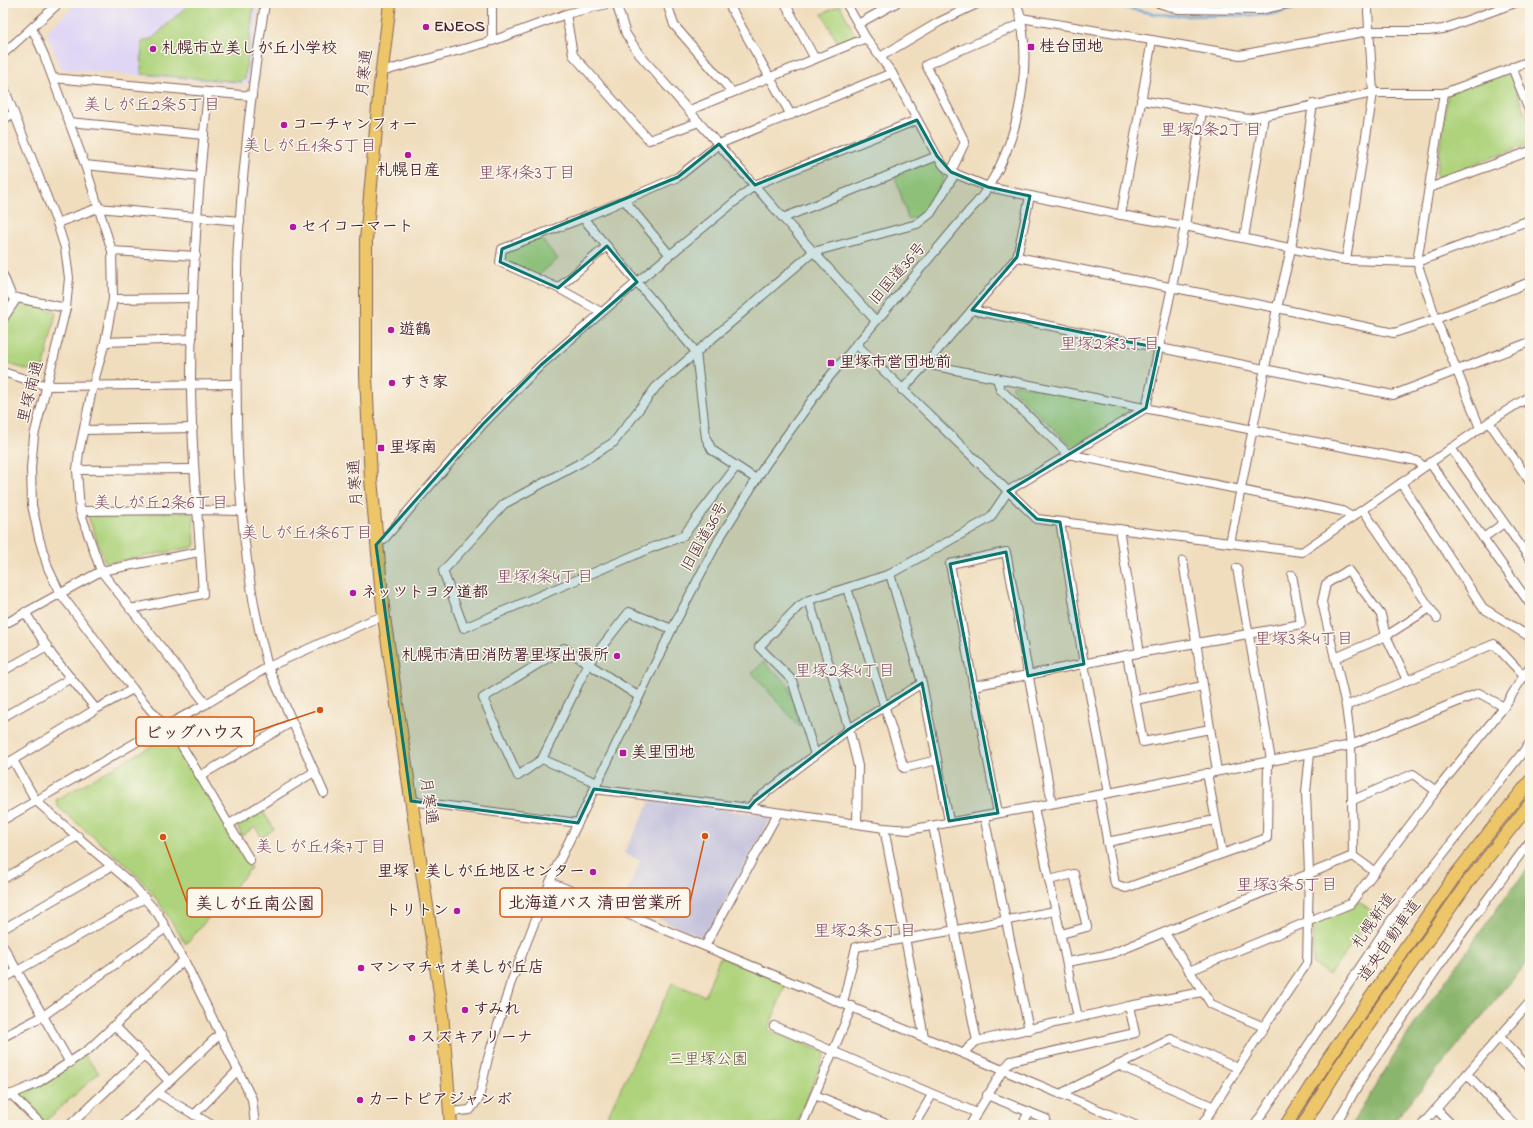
<svg xmlns="http://www.w3.org/2000/svg" width="1533" height="1128" viewBox="0 0 1533 1128" font-family="'Indie Flower','Klee One',sans-serif">
  <rect width="100%" height="100%" fill="#fbf7ec"/>
  <filter id="ink" filterUnits="userSpaceOnUse"><feTurbulence type="fractalNoise" baseFrequency=".025" numOctaves="2"/><feDisplacementMap in="SourceGraphic" scale="8" xChannelSelector="R" yChannelSelector="G"/><feConvolveMatrix kernelMatrix="1 2 1 2 8 2 1 2 1" color-interpolation-filters="sRGB"/></filter>
  <filter id="wash" filterUnits="userSpaceOnUse"><feTurbulence type="fractalNoise" baseFrequency=".012" numOctaves="4" result="noise"/><feDisplacementMap in="SourceGraphic" scale="16" xChannelSelector="R" yChannelSelector="G"/><feGaussianBlur stdDeviation="0.9" result="paint"/><feColorMatrix in="noise" values="0 0 0 0 0 0 0 0 0 0 0 0 0 0 0 0 0 1.4 0 .05"/><feComposite in="paint" operator="in"/></filter>
  <g filter="url(#wash)">
    <rect width="100%" height="100%" fill="#f0ddbd"/>
    <path fill="#dfd5f5" d="M77 3H259L249 82 246 85 64 69 60 66 46 32Z"/>
    <path fill="#c3c1db" d="M651 800 771 816 705 938 622 903 641 861 624 853Z"/>
    <g fill="#aed37c" stroke="#7c7954">
      <path d="M190 3H254L245 79 241 82 141 74 142 42 153 38Z"/>
      <path d="M840 5 855 35 853 39 839 45 822 14Z"/>
      <path d="M1509 72 1530 126V144L1439 177 1436 175 1448 93Z"/>
      <path d="M933 160 937 161 944 177 943 181 925 212 920 216 908 219 895 176Z"/>
      <path d="M538 235 558 259 535 278 500 262 502 249Z"/>
      <path d="M24 303 55 311 56 313 43 370 38 373 3 362V330L19 305Z"/>
      <path d="M1014 384 1128 408 1129 413 1074 447 1071 445 1012 389Z"/>
      <path d="M189 512 193 515 195 544 193 547 108 563 105 562 88 516 90 514Z"/>
      <path d="M763 662 788 684 800 727 752 673Z"/>
      <path d="M171 735 251 868 186 944 151 891 130 868 58 807 56 800Z"/>
      <path d="M260 807 274 829 262 838 255 827 242 836 236 824Z"/>
      <path d="M1359 901 1375 914 1329 975 1313 964V922L1355 906Z"/>
      <path d="M720 957 786 983 768 1030 824 1052 825 1054 796 1125H603L672 983 705 996Z"/>
      <path d="M83 1054 99 1073 41 1125 11 1094Z"/>
    </g>
    <path fill="#8ab56c" stroke="#6a6a4c" d="M1530 866V959L1391 1125H1351L1409 1032 1506 896Z"/>
    <g fill="none" stroke-linecap="round" stroke-linejoin="round">
      <g stroke="#67a2d7" stroke-width="2.5">
        <path d="M1102 3 1155 14 1186 16 1268 15 1318 3"/>
        <path d="M1391 3 1399 5 1420 3"/>
      </g>
    </g>
  </g>
  <g filter="url(#ink)">
    <g fill="none" stroke-linecap="round" stroke-linejoin="round">
      <g stroke="#84625e" stroke-width="10">
        <g id="minor">
          <path d="M265 3C252 83 243 163 238 243 236 277 237 311 237 344 235 452 240 562 268 667L324 793"/>
          <path d="M492 3V41"/>
          <path d="M616 3 626 34 639 54 783 218 876 321"/>
          <path d="M667 3 674 25 732 92"/>
          <path d="M728 3 791 115"/>
          <path d="M785 3 815 59"/>
          <path d="M846 3 866 38 892 73 937 156 944 166 951 172 988 187 1121 215 1185 226 1346 260 1417 262 1530 220"/>
          <path d="M1158 3 1178 9 1260 10 1291 3"/>
          <path d="M566 14 573 55 649 140 699 122"/>
          <path d="M1021 18 1240 55 1369 31H1428L1443 29 1515 3"/>
          <path d="M858 24 896 3"/>
          <path d="M32 28 44 55 85 165 112 251 113 299 105 342 93 385 79 452 77 470 80 511 101 571 206 704"/>
          <path d="M3 54 59 3"/>
          <path d="M880 57 939 22 979 3"/>
          <path d="M1512 67 1530 113"/>
          <path d="M381 72 492 41 566 14 611 3"/>
          <path d="M53 78 252 96"/>
          <path d="M3 85 57 223 65 248 69 278 66 308 34 436 31 468 32 505 39 538 48 568 60 593 133 689 165 727 176 736 250 860"/>
          <path d="M1444 93 1417 262 1436 319 1480 428"/>
          <path d="M1141 100 1248 119 1373 93H1444L1530 61"/>
          <path d="M690 110 866 38"/>
          <path d="M3 120 14 113"/>
          <path d="M69 122 204 135"/>
          <path d="M85 165 200 177"/>
          <path d="M951 172 965 142 926 65 1021 24"/>
          <path d="M1429 188 1530 151"/>
          <path d="M625 201 669 254"/>
          <path d="M1121 215 1152 40"/>
          <path d="M583 218 696 352 706 438 712 450 756 479"/>
          <path d="M783 218 937 156"/>
          <path d="M57 223 98 208 240 221"/>
          <path d="M1244 238 1264 116"/>
          <path d="M112 251 196 256"/>
          <path d="M1017 257 1277 308 1394 333 1436 319 1530 282"/>
          <path d="M1346 260 1373 93 1368 11"/>
          <path d="M3 275 12 297 66 308"/>
          <path d="M558 288 607 246"/>
          <path d="M113 299 193 298"/>
          <path d="M972 310 1393 395 1530 342"/>
          <path d="M601 312 558 288 500 262 502 249 583 218 678 177 719 144 892 73"/>
          <path d="M3 319 17 298"/>
          <path d="M105 342 192 339"/>
          <path d="M856 344 1037 519 1302 552 1489 422 1530 396"/>
          <path d="M926 364 1253 430 1417 461 1424 467"/>
          <path d="M3 372 47 386 236 384"/>
          <path d="M997 378 1000 389 1068 454 1342 511 1352 517"/>
          <path d="M902 390 926 364 1017 257 1030 196"/>
          <path d="M1525 400 1530 408"/>
          <path d="M1489 422 1530 482"/>
          <path d="M84 430 193 428"/>
          <path d="M1451 448 1530 559"/>
          <path d="M1430 463 1530 604"/>
          <path d="M736 467 683 536 651 548 464 628 443 571 504 504 582 462 614 442 656 387 813 252 917 224 931 213 955 174"/>
          <path d="M77 470 194 469"/>
          <path d="M1401 483 1483 608 1530 637"/>
          <path d="M1363 510 1437 618"/>
          <path d="M80 511 197 510 242 511"/>
          <path d="M1060 522 1084 664 1109 793"/>
          <path d="M1119 529 1140 653"/>
          <path d="M1483 538 1504 523"/>
          <path d="M1230 543 1277 308 1291 249 1313 104"/>
          <path d="M376 545 385 538 483 424 541 365 637 282 755 185 917 120"/>
          <path d="M1183 561 1217 771"/>
          <path d="M1237 568 1271 760"/>
          <path d="M890 574 922 683"/>
          <path d="M847 588 904 768 937 760"/>
          <path d="M809 600 849 729 858 766 857 824"/>
          <path d="M130 609 203 594C199 523 191 453 191 382 191 285 198 188 208 92"/>
          <path d="M25 612 52 655 96 709"/>
          <path d="M3 625 101 571 199 552"/>
          <path d="M1127 655 1143 742 1210 729"/>
          <path d="M1335 658 1386 636 1430 608"/>
          <path d="M3 671 47 646"/>
          <path d="M973 686 1127 655 1248 634 1301 624 1292 575"/>
          <path d="M638 696 564 648 483 698 518 776 542 759 588 664 629 612 672 629"/>
          <path d="M1135 700 1203 686"/>
          <path d="M1346 706 1494 644 1524 676 1530 679"/>
          <path d="M3 717 71 678"/>
          <path d="M815 755 792 680 759 647 799 606 809 600 890 574 990 518 1008 491 1146 408 1185 226 1202 111"/>
          <path d="M542 759 597 783"/>
          <path d="M3 766 96 709 133 689"/>
          <path d="M1207 773 1222 853"/>
          <path d="M200 776 292 722"/>
          <path d="M594 789 749 808 884 828 909 830 1109 793 1351 745 1479 693 1504 707"/>
          <path d="M1099 795 1115 884 1126 888 1267 838 1268 761"/>
          <path d="M1353 800 1413 774 1436 791"/>
          <path d="M411 801 578 823"/>
          <path d="M1034 807 1078 1018"/>
          <path d="M749 808 755 801 849 729 922 683 949 821"/>
          <path d="M998 813 950 564 1006 552 1052 803"/>
          <path d="M984 816 1029 1030"/>
          <path d="M3 820 147 736 206 704 268 667 372 620 384 617"/>
          <path d="M228 825 314 772"/>
          <path d="M933 826 977 1041"/>
          <path d="M884 828 924 1037"/>
          <path d="M1107 842 1215 820"/>
          <path d="M1375 872 1353 856 1351 745 1346 706 1322 602 1326 584 1348 570 1381 615 1386 636 1407 680"/>
          <path d="M3 879 78 836"/>
          <path d="M1049 880 1074 874 1087 927 1061 934"/>
          <path d="M550 882 1135 1125"/>
          <path d="M3 929 112 866"/>
          <path d="M1165 933 1211 1004 1264 1027"/>
          <path d="M3 946 70 1063"/>
          <path d="M705 946 778 813"/>
          <path d="M184 960 252 1099 255 1125"/>
          <path d="M1067 962 1111 954 1353 856"/>
          <path d="M1189 971 1350 904 1436 791 1504 707 1530 666"/>
          <path d="M3 979 145 898"/>
          <path d="M843 1003 856 947 956 930 1055 911"/>
          <path d="M114 1025 169 1081"/>
          <path d="M774 1026 977 1113"/>
          <path d="M3 1037 43 1016 166 928"/>
          <path d="M1500 1037 1530 1069"/>
          <path d="M964 1053 970 1046 977 1041 1129 1006 1202 992"/>
          <path d="M1118 1065 1214 1107"/>
          <path d="M1467 1074 1515 1125"/>
          <path d="M157 1093 212 1125"/>
          <path d="M11 1094 42 1125"/>
          <path d="M1060 1094 1171 1039 1238 1068"/>
          <path d="M815 1095 889 1125"/>
          <path d="M987 1095 1046 1119"/>
          <path d="M3 1098 36 1084 88 1050 184 960 158 914 131 883 36 801 13 760"/>
          <path d="M1436 1109 1452 1125"/>
          <path d="M451 1112 470 1110 479 1098 488 1058 510 985 555 870 672 629 719 539 766 464 825 382 969 211C976 204 983 196 988 187 1020 138 1034 59 1017 3"/>
          <path d="M194 1115 238 1070"/>
          <path d="M70 1125 144 1055"/>
          <path d="M123 1125 221 1033"/>
          <path d="M802 1125 852 1006"/>
          <path d="M914 1125 932 1095"/>
          <path d="M970 1125 1003 1070 1011 1061 1135 1033 1129 1006"/>
          <path d="M1022 1125 1029 1112"/>
          <path d="M1202 1125 1264 1027 1307 963 1309 873 1306 792 1310 754"/>
          <path d="M1255 1125 1392 919 1530 743"/>
          <path d="M1335 1125 1364 1075 1450 950 1530 841"/>
          <path d="M1422 1125 1530 1002"/>
        </g>
      </g>
      <g stroke="#84625e" stroke-width="14">
        <g id="highway">
          <path d="M390 3 380 85 366 240V376L371 479 384 617 441 1000 451 1125"/>
          <path d="M1286 1125 1328 1059 1457 873 1530 781"/>
          <path d="M1303 1125 1339 1067 1468 882 1530 804"/>
        </g>
      </g>
      <use href="#minor" stroke="#fff" stroke-width="8"/>
      <use href="#highway" stroke="#ecc669" stroke-width="12"/>
    </g>
  </g>
  <path fill="#0f766e" fill-opacity="0.2" stroke="#0f766e" stroke-width="3" stroke-linejoin="round" d="M917 120 937 156 951 172 988 187 1030 196 1017 257 972 310 1159 348 1146 408 1008 491 1037 519 1060 522 1084 664 1028 676 1006 552 950 564 998 813 949 821 922 683 849 729 755 801 749 808 594 789 578 823 411 801 376 545 483 424 541 365 637 282 607 246 558 288 500 262 502 249 678 177 719 144 755 185Z"/>
  <g fill="#b5179e" stroke="#fbf7ec" stroke-width="1.5">
    <circle cx="426" cy="27" r="4"/>
    <rect x="1027" y="43" width="8" height="8" rx="2"/>
    <circle cx="153" cy="49" r="4"/>
    <circle cx="284" cy="125" r="4"/>
    <circle cx="408" cy="155" r="4"/>
    <circle cx="293" cy="227" r="4"/>
    <circle cx="391" cy="330" r="4"/>
    <rect x="827" y="359" width="8" height="8" rx="2"/>
    <circle cx="392" cy="383" r="4"/>
    <rect x="377" y="444" width="8" height="8" rx="2"/>
    <circle cx="353" cy="593" r="4"/>
    <circle cx="617" cy="656" r="4"/>
    <rect x="619" y="749" width="8" height="8" rx="2"/>
    <circle cx="593" cy="872" r="4"/>
    <circle cx="457" cy="911" r="4"/>
    <circle cx="361" cy="968" r="4"/>
    <circle cx="465" cy="1010" r="4"/>
    <circle cx="412" cy="1038" r="4"/>
    <circle cx="360" cy="1100" r="4"/>
  </g>
  <g text-anchor="middle" dominant-baseline="central" stroke-width="3" stroke-linejoin="round" paint-order="stroke">
    <g font-size="16" font-weight="bold" fill="#4a1f2b" stroke="#fbf7ec" text-anchor="start">
      <text x="434" y="27">ENEOS</text>
      <text x="1039" y="47">桂台団地</text>
      <text x="161" y="49">札幌市立美しが丘小学校</text>
      <text x="292" y="125">コーチャンフォー</text>
      <text x="408" y="171" text-anchor="middle">札幌日産</text>
      <text x="301" y="227">セイコーマート</text>
      <text x="399" y="330">遊鶴</text>
      <text x="839" y="363">里塚市営団地前</text>
      <text x="400" y="383">すき家</text>
      <text x="389" y="448">里塚南</text>
      <text x="361" y="593">ネッツトヨタ道都</text>
      <text x="609" y="656" text-anchor="end">札幌市清田消防署里塚出張所</text>
      <text x="631" y="753">美里団地</text>
      <text x="585" y="872" text-anchor="end">里塚・美しが丘地区センター</text>
      <text x="449" y="911" text-anchor="end">トリトン</text>
      <text x="369" y="968">マンマチャオ美しが丘店</text>
      <text x="473" y="1010">すみれ</text>
      <text x="420" y="1038">スズキアリーナ</text>
      <text x="368" y="1100">カートピアジャンボ</text>
    </g>
    <g font-size="16" fill="#4a1f2b" stroke="#fbf7ec">
      <text transform="translate(365 73) rotate(-84)">月寒通</text>
      <text transform="translate(898 274) rotate(-49)">旧国道36号</text>
      <text transform="translate(31 392) rotate(-76)">里塚南通</text>
      <text transform="translate(356 483) rotate(-94)">月寒通</text>
      <text transform="translate(705 537) rotate(-60)">旧国道36号</text>
      <text transform="translate(428 801) rotate(82)">月寒通</text>
      <text transform="translate(1374 921) rotate(-55)">札幌新道</text>
      <text transform="translate(1390 941) rotate(-55)">道央自動車道</text>
    </g>
    <g font-size="16" fill="#685543" stroke="#fbf7ec">
      <text x="708" y="1060">三里塚公園</text>
    </g>
    <g font-size="17" fill="#844f68" stroke="#fbf7ec">
      <text x="152" y="105">美しが丘2条5丁目</text>
      <text x="1211" y="130">里塚2条2丁目</text>
      <text x="310" y="146">美しが丘1条5丁目</text>
      <text x="527" y="173">里塚1条3丁目</text>
      <text x="1110" y="344">里塚2条3丁目</text>
      <text x="161" y="503">美しが丘2条6丁目</text>
      <text x="307" y="533">美しが丘1条6丁目</text>
      <text x="545" y="577">里塚1条4丁目</text>
      <text x="1304" y="639">里塚3条4丁目</text>
      <text x="845" y="671">里塚2条4丁目</text>
      <text x="321" y="847">美しが丘1条7丁目</text>
      <text x="1287" y="885">里塚3条5丁目</text>
      <text x="865" y="931">里塚2条5丁目</text>
    </g>
  </g>
  <path fill="none" stroke="#d8530f" stroke-width="1.5" d="M320 710L254 732M705 836L690 902M163 837L187 903"/>
  <g fill="#d8530f" stroke="#fbf7ec" stroke-width="1.5">
    <circle cx="320" cy="710" r="4"/>
    <circle cx="705" cy="836" r="4"/>
    <circle cx="163" cy="837" r="4"/>
  </g>
  <g fill="#fbf7ec" stroke="#d8530f" stroke-width="1.5">
    <rect x="136" y="717" width="118" height="29" rx="4"/>
    <rect x="500" y="888" width="190" height="29" rx="4"/>
    <rect x="187" y="888" width="135" height="29" rx="4"/>
  </g>
  <g font-size="17" text-anchor="middle" font-weight="bold" fill="#4a1f2b">
    <text x="195" y="738">ビッグハウス</text>
    <text x="595" y="908">北海道バス 清田営業所</text>
    <text x="255" y="909">美しが丘南公園</text>
  </g>
  <rect width="1533" height="1128" fill="none" stroke="#fbf7ec" stroke-width="16"/>
</svg>
